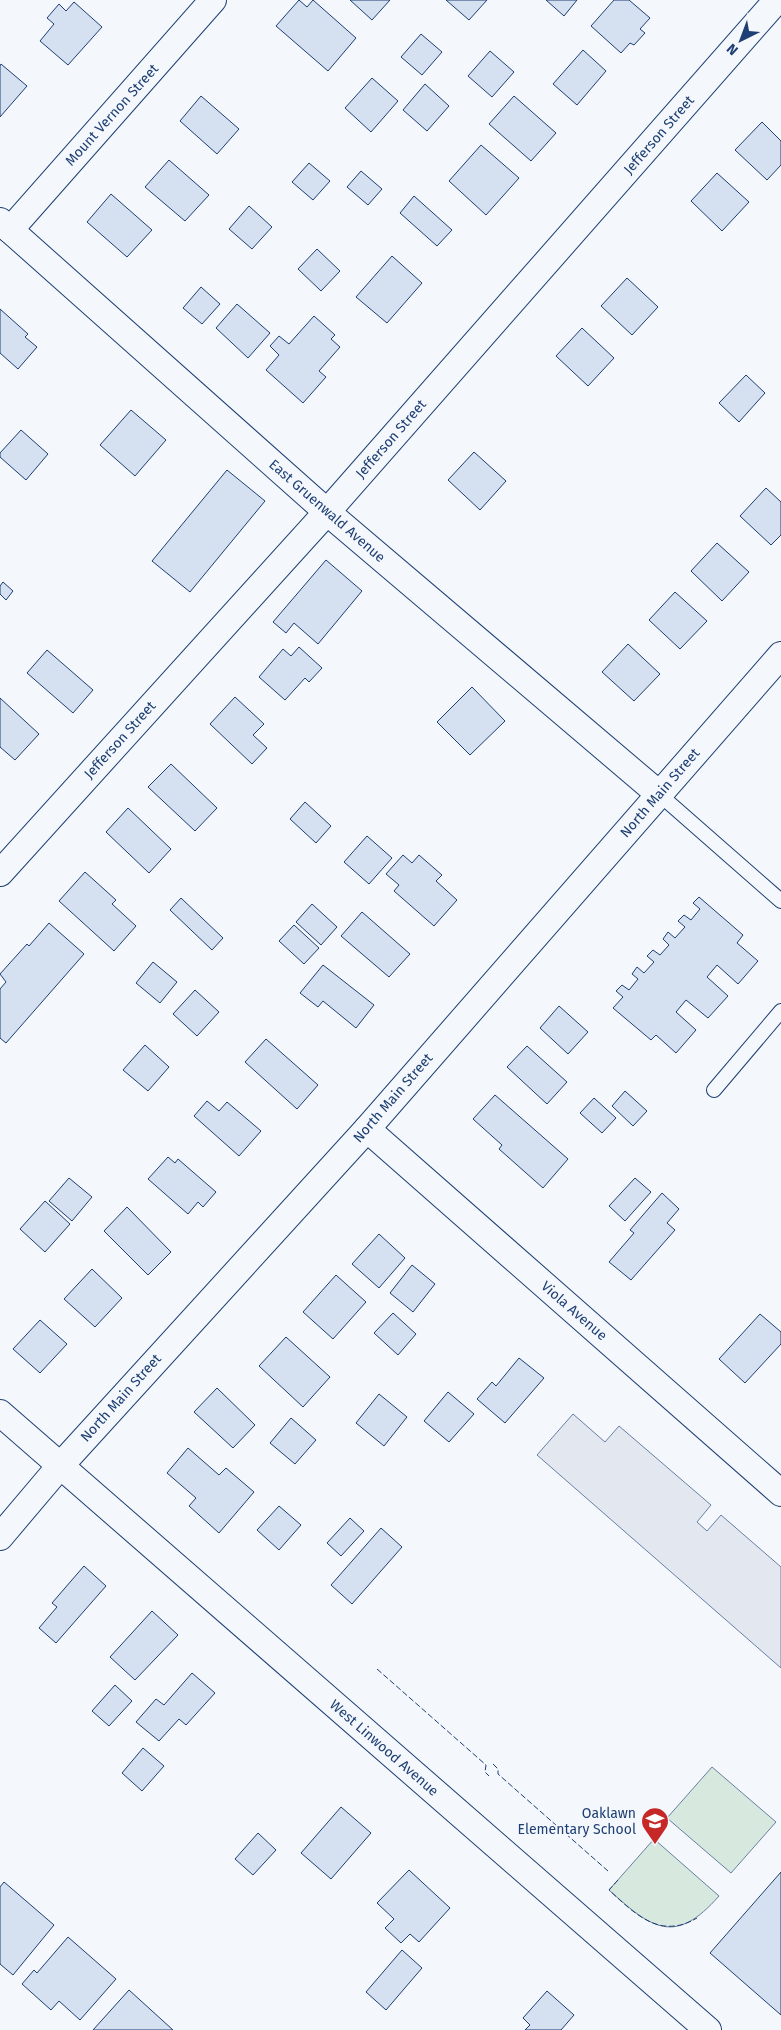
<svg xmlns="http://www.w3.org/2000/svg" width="781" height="2030" viewBox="0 0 781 2030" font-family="'Fira Sans',sans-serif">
  <rect width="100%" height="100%" fill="#f4f7fb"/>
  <g fill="#d7e8df" stroke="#687fa3">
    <path d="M712 1767 776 1822 731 1873 667 1818Z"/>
    <path d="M654 1839 719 1896C675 1946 652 1929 609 1890Z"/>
  </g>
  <path fill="#e3e8f0" stroke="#687fa3" d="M573 1414 605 1442 619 1426 711 1505 697 1522 707 1531 721 1515 781 1567V1668L537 1455Z"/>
  <g fill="#d5e0f0" stroke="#1d3f73">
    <path d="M299 0 307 7 313 0 356 38 328 71 276 26Z"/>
    <path d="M350 0H390L372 20Z"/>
    <path d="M446 0H487L469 20Z"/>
    <path d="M546 0H577L564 16Z"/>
    <path d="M614 0H629L650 18 640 29 645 33 634 45 630 43 621 53 591 26Z"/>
    <path d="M74 2 102 27 68 65 40 41 54 24 47 18 59 4 66 11Z"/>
    <path d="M421 34 442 52 422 75 401 57Z"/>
    <path d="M583 50 606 71 577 105 553 84Z"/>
    <path d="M490 51 514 72 492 97 468 76Z"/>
    <path d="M1 64 27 86 0 117V66Z"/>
    <path d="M372 78 398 101 371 132 345 108Z"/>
    <path d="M425 84 449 106 427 131 403 110Z"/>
    <path d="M201 96 239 129 217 154 180 121Z"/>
    <path d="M514 96 556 133 531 161 489 124Z"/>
    <path d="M762 122 781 141V165L767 180 735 150Z"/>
    <path d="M481 145 519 178 486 215 449 181Z"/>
    <path d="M169 160 209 195 185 221 145 187Z"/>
    <path d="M309 163 330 181 313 200 292 182Z"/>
    <path d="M361 171 382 189 368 205 347 187Z"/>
    <path d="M717 173 749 202 722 231 691 201Z"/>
    <path d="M111 194 152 230 127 257 87 222Z"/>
    <path d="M414 196 452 230 437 246 400 213Z"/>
    <path d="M249 206 272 227 252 249 229 229Z"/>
    <path d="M317 249 340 271 321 291 298 269Z"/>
    <path d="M392 256 422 283 387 323 356 297Z"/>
    <path d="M627 278 658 307 632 335 601 306Z"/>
    <path d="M201 287 220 304 202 324 183 308Z"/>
    <path d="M237 304 270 333 248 358 216 328Z"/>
    <path d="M0 309 28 334 25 337 37 347 18 369 0 353Z"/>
    <path d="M314 316 335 335 331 339 340 347 319 371 326 377 303 403 266 370 279 355 270 346 279 336 289 344Z"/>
    <path d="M582 328 614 358 588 386 556 356Z"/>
    <path d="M746 375 765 393 739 422 719 403Z"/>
    <path d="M131 410 166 440 135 476 100 445Z"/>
    <path d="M21 430 48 454 26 480 0 457V453Z"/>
    <path d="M474 452 506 481 480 510 448 480Z"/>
    <path d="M227 470 265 501 190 592 152 561Z"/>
    <path d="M766 488 781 502V535L771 545 740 516Z"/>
    <path d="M717 543 749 572 722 601 691 571Z"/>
    <path d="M326 560 362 591 318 644 294 623 286 633 273 622Z"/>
    <path d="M3 582 13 591 6 600 0 594V586Z"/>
    <path d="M675 592 707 621 680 649 649 620Z"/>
    <path d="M628 644 660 674 634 701 602 672Z"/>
    <path d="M299 647 322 668 309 682 305 678 285 700 259 677 283 649 291 656Z"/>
    <path d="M47 650 93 690 73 713 27 673Z"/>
    <path d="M472 687 505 721 470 755 437 722Z"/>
    <path d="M235 697 264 724 253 735 267 748 252 764 210 724Z"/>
    <path d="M0 698 39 734 15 760 0 747Z"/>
    <path d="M171 764 217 808 195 831 148 787Z"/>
    <path d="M305 802 331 826 316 843 290 819Z"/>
    <path d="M128 808 171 849 149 873 106 832Z"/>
    <path d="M367 836 392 858 369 884 344 862Z"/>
    <path d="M403 855 412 863 419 855 442 875 436 881 457 900 434 926 394 891 399 885 386 874Z"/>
    <path d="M85 872 116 900 112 904 136 926 114 951 59 901Z"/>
    <path d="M699 897 743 935 737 943 758 961 738 984 717 965 707 977 728 996 708 1018 686 1000 676 1012 696 1030 676 1053 656 1035 651 1040 613 1008 623 997 616 991 622 985 629 990 638 979 632 974 637 967 644 973 654 962 647 956 653 950 660 955 669 945 663 939 668 932 675 938 685 927 678 921 684 915 691 920 700 909 693 903Z"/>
    <path d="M181 898 223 938 212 950 170 910Z"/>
    <path d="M312 904 337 927 321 945 296 922Z"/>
    <path d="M362 912 410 954 389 977 341 936Z"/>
    <path d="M49 923 84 954 6 1043 0 1038V989L6 982 0 974 27 944 29 946Z"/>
    <path d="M294 925 319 948 304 964 279 941Z"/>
    <path d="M153 962 177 982 160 1003 136 983Z"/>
    <path d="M323 965 374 1005 356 1028 323 1001 318 1007 300 993Z"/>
    <path d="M195 990 219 1012 197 1036 173 1014Z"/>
    <path d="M559 1006 588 1032 568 1054 540 1028Z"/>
    <path d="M266 1039 318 1085 297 1109 245 1062Z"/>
    <path d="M145 1045 169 1067 148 1091 123 1070Z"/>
    <path d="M527 1046 567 1082 547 1104 507 1067Z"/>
    <path d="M625 1091 647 1111 633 1126 612 1106Z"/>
    <path d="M495 1095 568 1159 543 1188 499 1149 502 1145 473 1119Z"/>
    <path d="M594 1098 616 1118 602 1133 580 1113Z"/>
    <path d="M207 1101 219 1111 227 1102 261 1131 239 1156 194 1116Z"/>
    <path d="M168 1157 175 1163 178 1159 216 1192 203 1207 198 1202 188 1214 148 1179Z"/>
    <path d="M69 1178 92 1197 72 1221 49 1201Z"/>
    <path d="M635 1178 651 1192 625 1221 609 1206Z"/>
    <path d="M662 1193 679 1209 667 1223 675 1230 631 1280 609 1262 634 1233 630 1230Z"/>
    <path d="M45 1201 70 1224 45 1252 20 1229Z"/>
    <path d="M127 1207 171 1252 148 1275 104 1231Z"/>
    <path d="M379 1234 405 1258 379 1288 352 1264Z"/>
    <path d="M412 1265 435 1284 413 1312 390 1293Z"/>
    <path d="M92 1269 122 1298 95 1327 64 1299Z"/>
    <path d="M336 1275 366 1302 333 1339 303 1312Z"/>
    <path d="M393 1313 416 1334 398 1355 374 1333Z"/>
    <path d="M760 1314 781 1332V1344L745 1383 719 1359Z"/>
    <path d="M40 1320 67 1344 40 1373 13 1349Z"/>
    <path d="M286 1337 330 1377 303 1407 259 1366Z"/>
    <path d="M519 1358 544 1378 505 1423 477 1399 492 1382 496 1386Z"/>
    <path d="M217 1388 255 1425 233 1448 194 1412Z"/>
    <path d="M448 1392 474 1414 449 1442 424 1421Z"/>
    <path d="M379 1394 407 1417 384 1446 356 1423Z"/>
    <path d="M291 1418 316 1440 295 1464 270 1443Z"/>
    <path d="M188 1448 219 1475 226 1468 254 1492 219 1533 189 1506 196 1498 167 1473Z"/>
    <path d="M279 1506 301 1525 279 1550 257 1530Z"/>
    <path d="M350 1518 364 1531 341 1556 327 1543Z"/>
    <path d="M381 1528 402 1547 352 1604 331 1585Z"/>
    <path d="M84 1566 106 1586 56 1643 39 1628 57 1607 52 1603Z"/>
    <path d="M152 1611 178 1635 135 1680 110 1657Z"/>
    <path d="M192 1673 215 1693 186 1725 179 1719 159 1741 136 1722 156 1699 164 1705Z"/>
    <path d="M115 1685 132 1701 109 1726 92 1711Z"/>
    <path d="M143 1748 164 1766 142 1791 122 1773Z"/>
    <path d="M341 1807 371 1833 331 1879 301 1853Z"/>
    <path d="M258 1833 276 1850 253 1875 235 1859Z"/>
    <path d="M409 1870 450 1908 419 1942 410 1934 401 1943 385 1928 394 1919 377 1903Z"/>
    <path d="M781 1872V2015L710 1953Z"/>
    <path d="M4 1882 54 1925 13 1975 0 1964V1887Z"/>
    <path d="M68 1937 116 1979 80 2020 59 2001 51 2010 22 1984 34 1970 37 1973Z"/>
    <path d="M402 1950 422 1968 386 2010 366 1992Z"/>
    <path d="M129 1990 173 2030H93Z"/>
    <path d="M547 1991 574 2015 561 2030H525L530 2025 523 2018Z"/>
  </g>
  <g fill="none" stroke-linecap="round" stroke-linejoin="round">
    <g stroke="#1d3f73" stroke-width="16">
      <g id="service">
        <path d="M659 794 781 901"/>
        <path d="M714 1090 781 1011"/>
      </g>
    </g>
    <g stroke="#1d3f73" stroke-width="28">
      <g id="minor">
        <path d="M0 221 327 512 659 794"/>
        <path d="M10 230 213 0"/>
        <path d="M0 873 327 512 777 0"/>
        <path d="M367 1129 781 1493"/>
        <path d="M0 1413 708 2030"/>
        <path d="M0 1537 60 1466 367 1129 781 655"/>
      </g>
    </g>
    <use href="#service" stroke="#f4f7fb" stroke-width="14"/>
    <use href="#minor" stroke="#f4f7fb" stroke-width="26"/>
    <g stroke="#1d3f73" stroke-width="1" stroke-dasharray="6 2.5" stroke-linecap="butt">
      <path d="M377 1669 486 1765 485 1772 489 1776"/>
      <path d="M493 1764 498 1769V1774L608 1871"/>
      <path d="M618 1880 609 1890C635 1914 660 1940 697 1918"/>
    </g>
  </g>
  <defs>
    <g id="school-pin" transform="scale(1.4375)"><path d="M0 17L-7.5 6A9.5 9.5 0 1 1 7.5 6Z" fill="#c62828" stroke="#f4f7fb"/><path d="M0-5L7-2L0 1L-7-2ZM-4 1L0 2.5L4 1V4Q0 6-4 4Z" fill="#fff"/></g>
  </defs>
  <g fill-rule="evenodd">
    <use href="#school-pin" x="655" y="1821"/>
  </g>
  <g text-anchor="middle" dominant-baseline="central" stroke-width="4" stroke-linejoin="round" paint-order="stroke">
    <g font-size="14" fill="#1d3f73" stroke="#f4f7fb">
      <text transform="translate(112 115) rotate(-48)">Mount Vernon Street</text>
      <text transform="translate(659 135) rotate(-49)">Jefferson Street</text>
      <text transform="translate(391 439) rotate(-49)">Jefferson Street</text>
      <text transform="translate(327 511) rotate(41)">East Gruenwald Avenue</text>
      <text transform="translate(120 740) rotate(-48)">Jefferson Street</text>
      <text transform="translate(660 793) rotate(-49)">North Main Street</text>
      <text transform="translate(393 1098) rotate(-49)">North Main Street</text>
      <text transform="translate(574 1311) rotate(41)">Viola Avenue</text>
      <text transform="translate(121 1398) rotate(-48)">North Main Street</text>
      <text transform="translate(384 1748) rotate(41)">West Linwood Avenue</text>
    </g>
    <g font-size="14" fill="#1d3f73" stroke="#f4f7fb" text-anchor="end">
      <text x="636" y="1813">Oaklawn<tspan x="636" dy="16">Elementary School</tspan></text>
    </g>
  </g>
  <g transform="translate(741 40) rotate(222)" stroke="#f4f7fb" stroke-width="4" paint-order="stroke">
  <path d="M0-4L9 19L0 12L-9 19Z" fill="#1d3f73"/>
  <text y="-8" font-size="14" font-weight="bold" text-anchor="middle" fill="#1d3f73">N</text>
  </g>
</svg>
